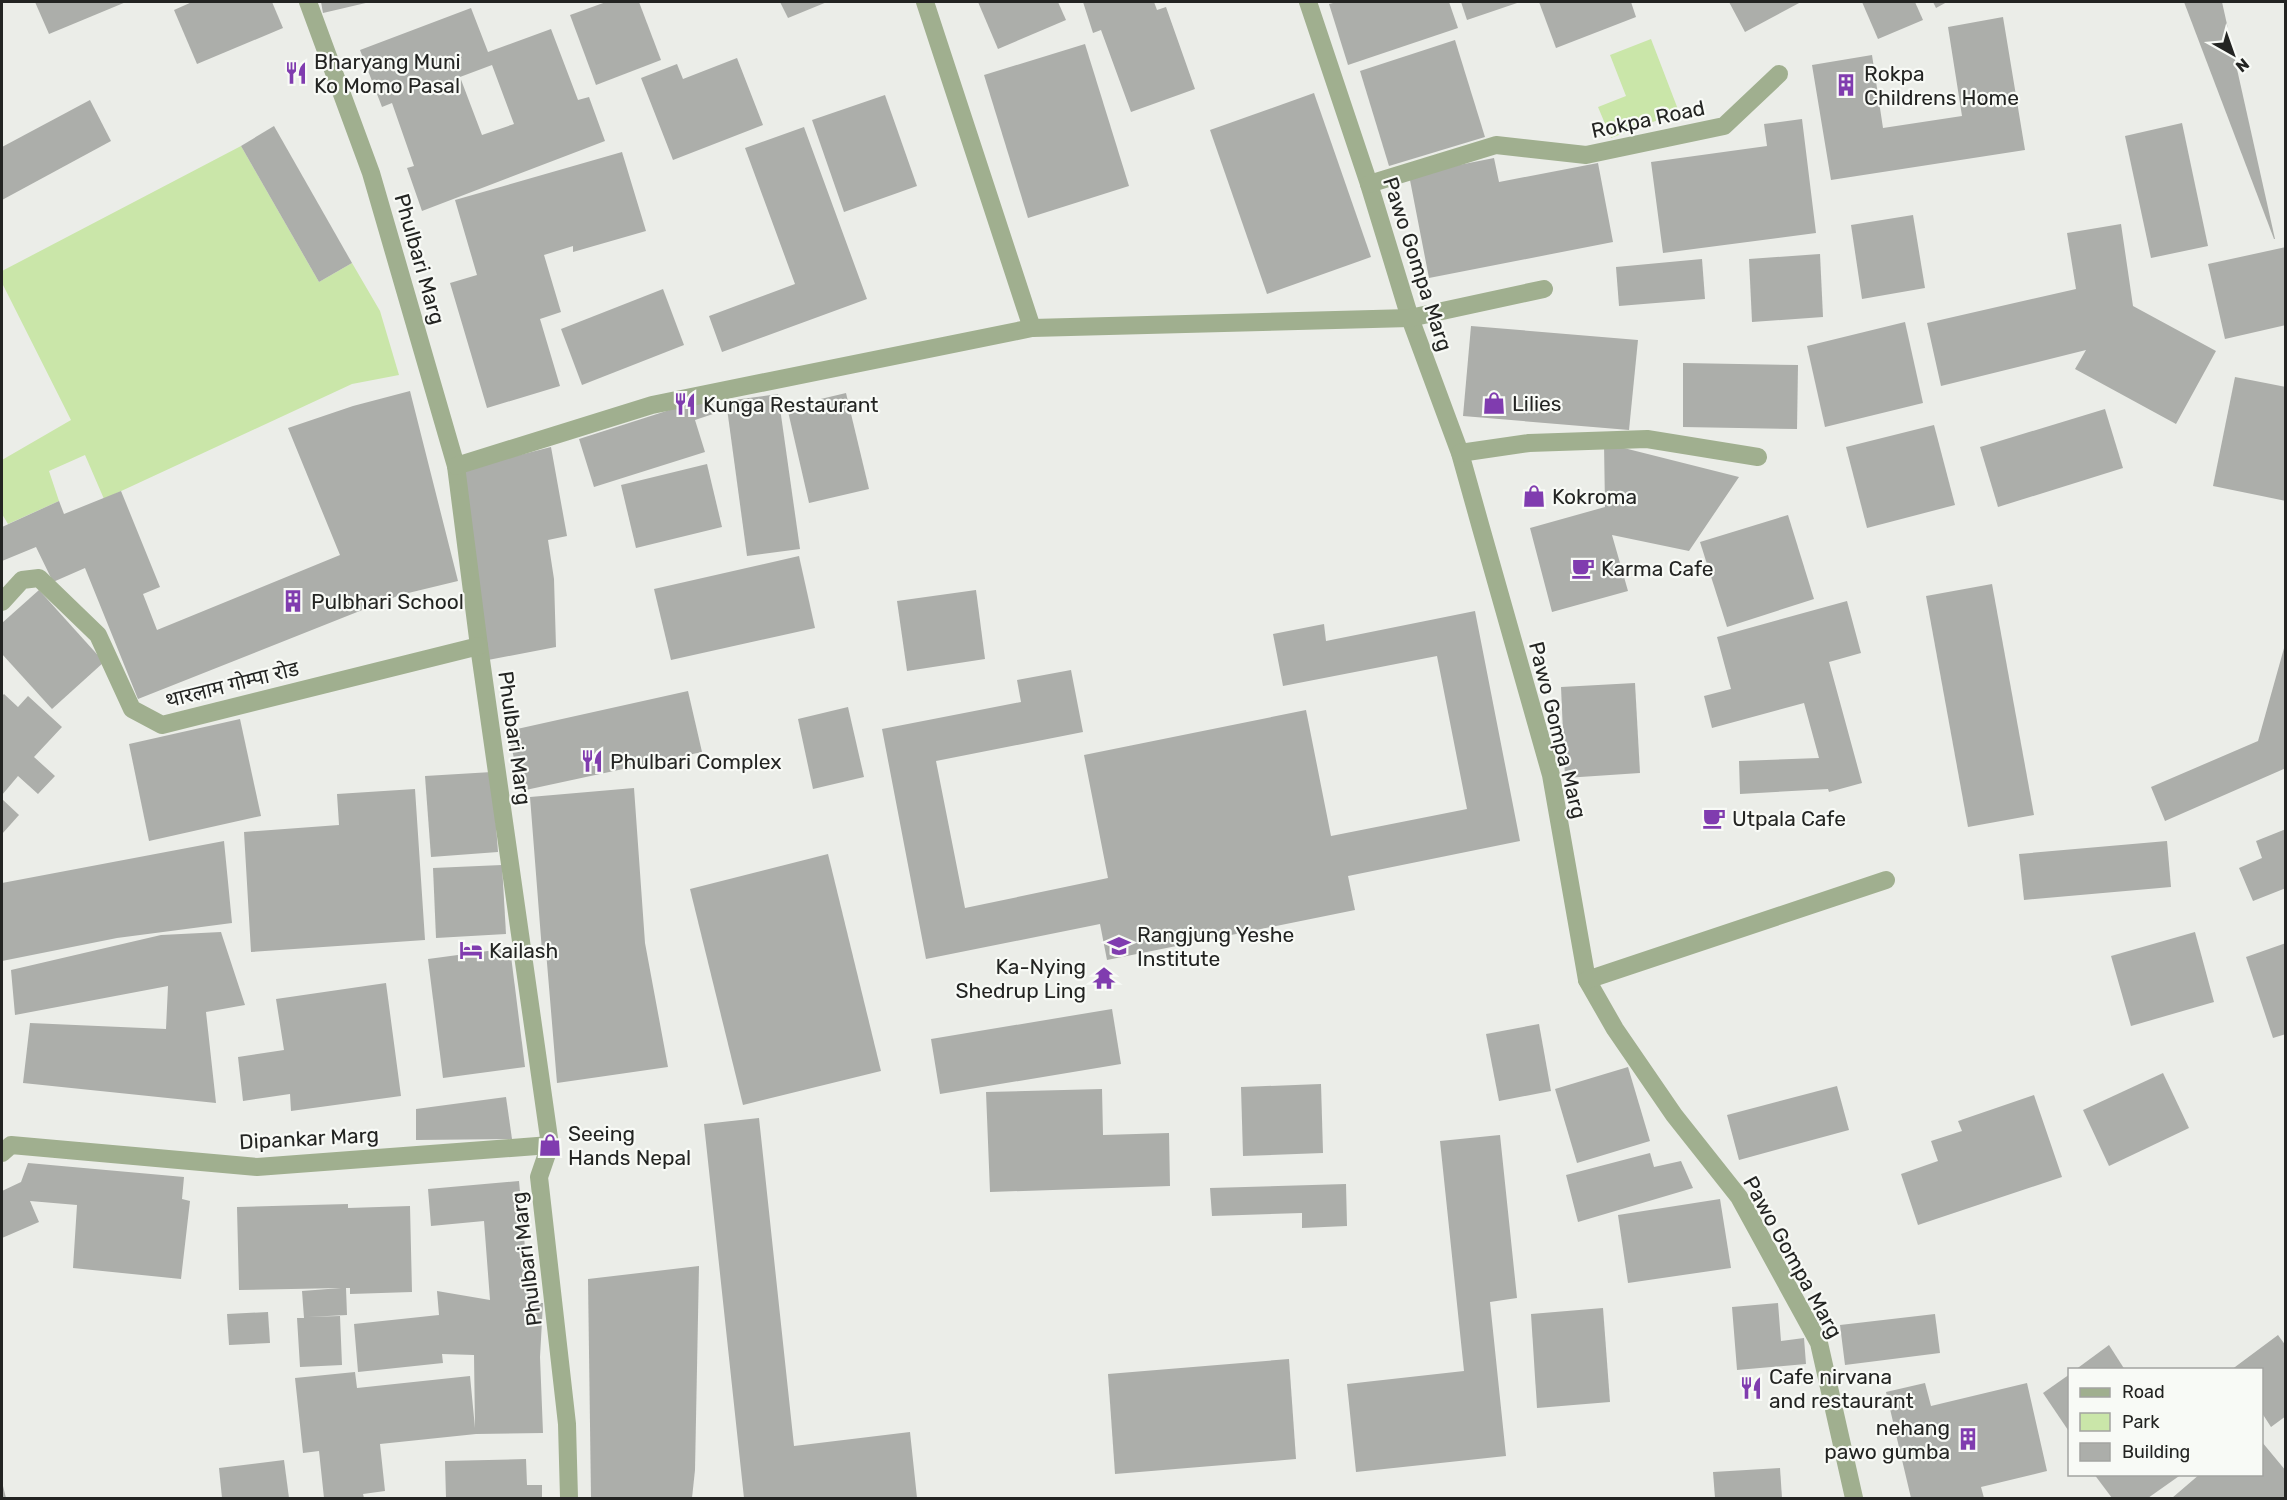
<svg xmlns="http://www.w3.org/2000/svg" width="2287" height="1500" viewBox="0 0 2287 1500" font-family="Rubik,'Noto Sans Devanagari',sans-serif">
  <rect width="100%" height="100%" fill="#ebede8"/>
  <g fill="#cae6a9">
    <path d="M1651 39 1679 112 1611 138 1598 107 1626 96 1610 55Z"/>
    <path d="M241 146 319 282 352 263 380 311 399 375 352 384 104 499 85 455 49 471 59 501 8 524 2 514V460L71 420 2 283V271Z"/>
  </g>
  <g fill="#acaeaa" fill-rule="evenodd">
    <path d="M35 2H126L49 34Z"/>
    <path d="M192 2H272L283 28 197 64 174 10Z"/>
    <path d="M321 2H370L323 13Z"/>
    <path d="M606 2H639L661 60 596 85 570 15Z"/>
    <path d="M780 2H827L788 18Z"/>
    <path d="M978 2H1058L1066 20 998 49Z"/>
    <path d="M1083 2H1154L1157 10 1166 7 1195 89 1131 112 1101 30 1093 33Z"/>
    <path d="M1337 2H1449L1458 28 1348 65 1329 4Z"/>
    <path d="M1461 2H1520L1467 20Z"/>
    <path d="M1539 2H1631L1636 17 1556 48Z"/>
    <path d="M1729 2H1801L1745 32Z"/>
    <path d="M1862 2H1915L1923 20 1878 39Z"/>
    <path d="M1933 2H1947L1936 8Z"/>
    <path d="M2184 2H2222L2275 239H2274Z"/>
    <path d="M471 8 488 52 551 29 578 100 589 97 605 141 422 211 407 168 414 166 392 103 382 107 360 50ZM492 65 514 124 482 135 460 77Z"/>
    <path d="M2003 17 2025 150 1831 180 1812 65 1872 55 1883 128 1962 116 1948 27Z"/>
    <path d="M1455 40 1485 137 1389 166 1360 71Z"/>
    <path d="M1085 44 1129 186 1028 218 984 75Z"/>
    <path d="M737 58 763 125 673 160 641 78 677 64 683 79Z"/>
    <path d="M1314 93 1371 257 1267 294 1210 130Z"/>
    <path d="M885 95 917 186 844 212 812 120Z"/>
    <path d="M90 100 111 141 2 200V147Z"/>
    <path d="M1802 119 1816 233 1663 253 1651 162 1767 146 1764 124Z"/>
    <path d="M2182 123 2208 246 2151 258 2125 136Z"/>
    <path d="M274 126 352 263 319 282 241 146Z"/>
    <path d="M804 127 867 299 722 352 709 316 795 284 745 148Z"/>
    <path d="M622 152 646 231 573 252V246L544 255 561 312 540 319 560 386 487 408 450 283 477 275 455 200Z"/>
    <path d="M1494 158 1499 182 1598 163 1613 242 1429 278 1409 175Z"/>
    <path d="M1913 215 1925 288 1862 299 1851 225Z"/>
    <path d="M2121 224 2133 306 2216 351 2176 424 2075 369 2086 350 1941 386 1927 323 2076 289 2067 233Z"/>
    <path d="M2286 247V325L2225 339 2208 264Z"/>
    <path d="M1820 254 1823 317 1752 322 1749 259Z"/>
    <path d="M1702 259 1705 299 1619 306 1616 267Z"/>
    <path d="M663 289 684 345 582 385 561 329Z"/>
    <path d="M1905 322 1923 403 1825 427 1807 346Z"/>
    <path d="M1471 326 1638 340 1629 430 1463 416Z"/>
    <path d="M1683 363 1798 365 1797 429 1683 427Z"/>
    <path d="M2235 377 2286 387V501L2213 486Z"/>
    <path d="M410 391 458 581 400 595 138 699 85 568 53 582 36 547 2 561V527L59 501 64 514 121 491 160 587 143 594 157 630 340 555 288 428 353 406Z"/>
    <path d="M846 393 869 489 809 503 787 407Z"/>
    <path d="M778 394 800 549 747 556 726 401Z"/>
    <path d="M710 397 716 413 695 420 705 452 594 487 579 439Z"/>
    <path d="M2105 409 2123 468 1998 507 1980 447Z"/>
    <path d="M1934 425 1955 505 1867 528 1846 447Z"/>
    <path d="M1604 443 1739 477 1689 551 1612 535 1628 591 1552 612 1530 528 1605 507Z"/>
    <path d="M551 447 567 536 548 540 554 579 556 647 488 660 462 470Z"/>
    <path d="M707 464 722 527 636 548 621 485Z"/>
    <path d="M1788 515 1814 599 1727 627 1700 542Z"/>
    <path d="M799 556 815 628 671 660 654 589Z"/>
    <path d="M1992 584 2034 815 1968 827 1926 596Z"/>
    <path d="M39 590 104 662 52 709 2 654V623Z"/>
    <path d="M976 590 985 659 907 671 897 601Z"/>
    <path d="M1847 601 1861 653 1829 662 1862 783 1829 792 1828 789 1740 794 1739 761 1819 758 1804 703 1712 728 1704 696 1731 689 1717 637Z"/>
    <path d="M1475 611 1520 841 1348 876 1355 910 1107 960 1100 924 926 959 882 729 1021 702 1017 680 1071 670 1083 732 936 761 965 908 1108 878 1084 755 1306 710 1331 836 1467 809 1437 656 1283 686 1273 634 1324 624 1326 641Z"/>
    <path d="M2286 641V768L2165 821 2151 787 2258 741Z"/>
    <path d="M1635 683 1640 773 1565 778 1561 687Z"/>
    <path d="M688 691 702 752 521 791 508 731Z"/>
    <path d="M4 694 18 707 28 696 62 727 34 757 55 776 38 794 18 776 2 795V696Z"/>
    <path d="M848 707 864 777 813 789 798 719Z"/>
    <path d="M240 719 261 816 149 841 129 744Z"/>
    <path d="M492 772 498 852 431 857 425 776Z"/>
    <path d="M634 788 645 943 668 1067 557 1083 546 951H542L530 797Z"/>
    <path d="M415 789 425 940 251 952 244 832 339 825 337 794Z"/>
    <path d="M2 799 19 815 2 834Z"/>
    <path d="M2286 829V888L2253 901 2239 868 2262 858 2256 841Z"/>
    <path d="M224 841 232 923 117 938 2 961V883Z"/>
    <path d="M2167 841 2171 887 2024 900 2019 854Z"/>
    <path d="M828 854 881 1071 743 1105 690 889Z"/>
    <path d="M502 865 506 934 436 938 433 868Z"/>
    <path d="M221 932 245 1005 206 1012 216 1103 23 1083 30 1023 166 1029 168 986 15 1015 11 970 161 935Z"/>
    <path d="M2195 932 2214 1002 2131 1026 2111 956Z"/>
    <path d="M2286 943V1034L2273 1038 2246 957Z"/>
    <path d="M510 948 525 1067 443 1078 428 959Z"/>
    <path d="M386 983 401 1096 291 1111 290 1094 243 1101 238 1057 284 1050 276 999Z"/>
    <path d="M1112 1009 1121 1064 940 1094 931 1039Z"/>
    <path d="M1539 1024 1551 1091 1499 1101 1486 1034Z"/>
    <path d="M1628 1067 1650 1141 1577 1163 1555 1089Z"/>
    <path d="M2163 1073 2189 1128 2109 1166 2083 1110Z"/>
    <path d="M1321 1084 1323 1153 1243 1156 1241 1087Z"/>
    <path d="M1837 1086 1849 1130 1739 1160 1727 1115Z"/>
    <path d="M1102 1089 1103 1135 1169 1133 1170 1186 990 1192 986 1092Z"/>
    <path d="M2034 1095 2062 1177 1918 1225 1901 1174 1938 1161 1931 1141 1962 1131 1958 1121Z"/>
    <path d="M506 1097 512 1139 416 1140V1109Z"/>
    <path d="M759 1118 794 1446 910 1432 917 1498H744L704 1124Z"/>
    <path d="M1500 1135 1517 1298 1490 1302 1506 1456 1356 1472 1347 1384 1464 1371 1440 1141Z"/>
    <path d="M1650 1153 1654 1167 1681 1161 1693 1188 1578 1222 1566 1175Z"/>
    <path d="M28 1163 184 1177 182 1199 190 1201 181 1279 73 1268 77 1205 30 1201 39 1222 2 1238V1191L21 1182Z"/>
    <path d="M519 1181 530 1303H543L540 1357 543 1433 476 1434 380 1444 385 1491 363 1494 364 1498H324L319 1451 303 1453 295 1378 355 1372 357 1388 470 1376 475 1428 474 1355 442 1354 443 1363 358 1372 354 1324 439 1315 437 1291 490 1300 484 1221 431 1226 428 1189Z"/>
    <path d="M1346 1184 1347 1226 1302 1228V1213L1212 1216 1210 1188Z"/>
    <path d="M1720 1199 1731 1268 1628 1283 1618 1215Z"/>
    <path d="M348 1204V1208L410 1206 412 1292 350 1294V1288H346L347 1315 308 1317 340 1316 342 1365 300 1367 297 1318H304L302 1291 341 1288 239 1290 237 1207Z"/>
    <path d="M699 1266 695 1470 692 1498H591L588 1279Z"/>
    <path d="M1778 1303 1781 1341 1804 1338 1806 1364 1737 1370 1732 1307Z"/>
    <path d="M1603 1308 1610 1402 1537 1408 1531 1314Z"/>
    <path d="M268 1312 270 1343 229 1345 227 1314Z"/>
    <path d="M1935 1314 1940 1353 1845 1365 1840 1325Z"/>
    <path d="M2278 1335 2286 1346V1416L2271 1427 2262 1413V1370H2231Z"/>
    <path d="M2109 1345 2125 1370H2075Z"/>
    <path d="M1289 1359 1296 1459 1115 1474 1108 1374Z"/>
    <path d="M2070 1374V1433L2043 1393Z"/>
    <path d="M1925 1383 1931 1406 2027 1383 2047 1471 1981 1487 1984 1498H1911L1886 1392Z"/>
    <path d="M2262 1442 2286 1471V1498H2172L2200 1474H2262Z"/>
    <path d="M526 1459 527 1485H542V1498H446L445 1461Z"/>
    <path d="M284 1460 289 1498H222L219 1468Z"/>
    <path d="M1780 1468 1782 1498H1715L1713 1472Z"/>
    <path d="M2094 1474H2182L2148 1498H2112Z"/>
    <path d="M2 1482 6 1498H2Z"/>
  </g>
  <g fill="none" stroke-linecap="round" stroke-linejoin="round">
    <g stroke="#a0af8f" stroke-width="18">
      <path d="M308 2 371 173 456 466 479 646 550 1145 539 1177 567 1424 569 1498"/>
      <path d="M925 2 1032 328"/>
      <path d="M1308 2 1369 184 1410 318 1460 453 1481 528 1551 775 1587 980 1615 1029 1674 1115 1739 1197 1819 1343 1854 1498"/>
      <path d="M1369 184 1496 145 1586 155 1724 126 1779 74"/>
      <path d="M1460 453 1529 443 1647 439 1758 457"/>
      <path d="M456 466 652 405 1032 328 1410 318 1544 289"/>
      <path d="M2 602 22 580 39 578 98 635 132 709 162 725 479 646"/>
      <path d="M1587 980 1886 880"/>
      <path d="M2 1153 11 1145 257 1167 550 1145"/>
    </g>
  </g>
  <defs>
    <g id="restaurant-bare" transform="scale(1.8)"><path d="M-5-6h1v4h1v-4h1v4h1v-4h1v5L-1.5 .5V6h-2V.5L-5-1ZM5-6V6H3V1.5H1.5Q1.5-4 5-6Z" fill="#803caf" stroke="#f8faf6" stroke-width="2.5" paint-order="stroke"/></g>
    <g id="building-bare" transform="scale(1.8)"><path d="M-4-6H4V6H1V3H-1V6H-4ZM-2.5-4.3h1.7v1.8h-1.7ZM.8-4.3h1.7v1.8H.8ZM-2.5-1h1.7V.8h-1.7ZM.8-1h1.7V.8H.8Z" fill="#803caf" stroke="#f8faf6" stroke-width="2.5" paint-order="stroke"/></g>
    <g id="shop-bare" transform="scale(1.8)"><path d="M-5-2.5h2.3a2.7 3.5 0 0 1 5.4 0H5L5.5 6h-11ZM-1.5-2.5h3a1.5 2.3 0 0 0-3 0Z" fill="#803caf" stroke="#f8faf6" stroke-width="2.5" paint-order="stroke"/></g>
    <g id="cafe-bare" transform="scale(1.8)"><path d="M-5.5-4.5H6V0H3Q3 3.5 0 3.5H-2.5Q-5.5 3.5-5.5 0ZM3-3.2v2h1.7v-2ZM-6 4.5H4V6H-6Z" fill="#803caf" stroke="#f8faf6" stroke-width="2.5" paint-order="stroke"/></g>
    <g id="university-bare" transform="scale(1.8)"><path d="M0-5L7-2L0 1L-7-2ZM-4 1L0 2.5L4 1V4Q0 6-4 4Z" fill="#803caf" stroke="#f8faf6" stroke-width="2.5" paint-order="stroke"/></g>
    <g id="hotel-bare" transform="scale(1.8)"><path d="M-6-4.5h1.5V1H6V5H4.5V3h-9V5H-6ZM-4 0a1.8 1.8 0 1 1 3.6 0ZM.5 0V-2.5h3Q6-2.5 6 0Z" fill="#803caf" stroke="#f8faf6" stroke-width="2.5" paint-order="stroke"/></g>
    <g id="temple-bare" transform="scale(1.8)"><path d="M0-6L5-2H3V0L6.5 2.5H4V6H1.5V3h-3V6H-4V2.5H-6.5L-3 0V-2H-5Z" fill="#803caf" stroke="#f8faf6" stroke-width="2.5" paint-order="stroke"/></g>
  </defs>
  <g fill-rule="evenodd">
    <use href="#restaurant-bare" x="296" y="73"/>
    <use href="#building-bare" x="1846" y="85"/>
    <use href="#shop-bare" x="1494" y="403"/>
    <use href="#restaurant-bare" x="685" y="404"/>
    <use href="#shop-bare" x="1534" y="496"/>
    <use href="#cafe-bare" x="1583" y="568"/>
    <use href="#building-bare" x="293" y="601"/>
    <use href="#restaurant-bare" x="592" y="761"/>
    <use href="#cafe-bare" x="1714" y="818"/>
    <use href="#university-bare" x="1119" y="946"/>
    <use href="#hotel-bare" x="471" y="950"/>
    <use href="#temple-bare" x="1104" y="978"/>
    <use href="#shop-bare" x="550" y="1145"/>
    <use href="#restaurant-bare" x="1751" y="1388"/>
    <use href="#building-bare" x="1968" y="1439"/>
  </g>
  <g text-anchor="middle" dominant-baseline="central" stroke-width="4.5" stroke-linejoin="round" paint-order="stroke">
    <g font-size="21" fill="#232422" stroke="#f8faf6" text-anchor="start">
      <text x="314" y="61">Bharyang Muni<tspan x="314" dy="24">Ko Momo Pasal</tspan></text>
      <text x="1864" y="73">Rokpa<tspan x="1864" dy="24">Childrens Home</tspan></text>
      <text x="1512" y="403">Lilies</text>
      <text x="703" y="404">Kunga Restaurant</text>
      <text x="1552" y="496">Kokroma</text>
      <text x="1601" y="568">Karma Cafe</text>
      <text x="311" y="601">Pulbhari School</text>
      <text x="610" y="761">Phulbari Complex</text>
      <text x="1732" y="818">Utpala Cafe</text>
      <text x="1137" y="934">Rangjung Yeshe<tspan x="1137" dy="24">Institute</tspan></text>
      <text x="489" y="950">Kailash</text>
      <text x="1086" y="966" text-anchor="end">Ka-Nying<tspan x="1086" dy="24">Shedrup Ling</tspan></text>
      <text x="568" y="1133">Seeing<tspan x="568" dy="24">Hands Nepal</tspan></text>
      <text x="1769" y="1376">Cafe nirvana<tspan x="1769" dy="24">and restaurant</tspan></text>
      <text x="1950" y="1427" text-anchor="end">nehang<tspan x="1950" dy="24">pawo gumba</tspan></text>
    </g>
    <g font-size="21" fill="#232422" stroke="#f8faf6">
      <text transform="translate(1648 119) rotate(-12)">Rokpa Road</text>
      <text transform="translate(420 259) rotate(74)">Phulbari Marg</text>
      <text transform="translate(1418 264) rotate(72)">Pawo Gompa Marg</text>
      <text transform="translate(232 684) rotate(-14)">थारलाम गोम्पा रोड</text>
      <text transform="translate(1558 730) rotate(76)">Pawo Gompa Marg</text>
      <text transform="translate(515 738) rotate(82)">Phulbari Marg</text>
      <text transform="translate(309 1138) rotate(-3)">Dipankar Marg</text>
      <text transform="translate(1793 1257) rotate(61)">Pawo Gompa Marg</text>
      <text transform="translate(526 1259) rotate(-97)">Phulbari Marg</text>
    </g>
  </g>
  <rect width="2287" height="1500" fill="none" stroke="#232422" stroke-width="6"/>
  <rect x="2068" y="1368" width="195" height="108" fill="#f8faf6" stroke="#a3a4a1" stroke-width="1.5"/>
  <rect x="2080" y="1388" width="30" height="9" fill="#a0af8f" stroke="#a3a4a1" stroke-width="1.5"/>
  <text x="2122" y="1398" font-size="18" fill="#232422">Road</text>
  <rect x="2080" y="1413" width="30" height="18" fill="#cae6a9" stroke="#a3a4a1" stroke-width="1.5"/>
  <text x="2122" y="1428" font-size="18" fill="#232422">Park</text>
  <rect x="2080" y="1443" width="30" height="18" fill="#acaeaa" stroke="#a3a4a1" stroke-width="1.5"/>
  <text x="2122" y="1458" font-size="18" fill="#232422">Building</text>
  <g transform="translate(2233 54) rotate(140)" stroke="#f8faf6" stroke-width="4.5" paint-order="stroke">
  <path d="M0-4.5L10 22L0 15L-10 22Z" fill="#232422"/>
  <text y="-9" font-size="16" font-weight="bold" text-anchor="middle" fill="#232422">N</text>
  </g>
</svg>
